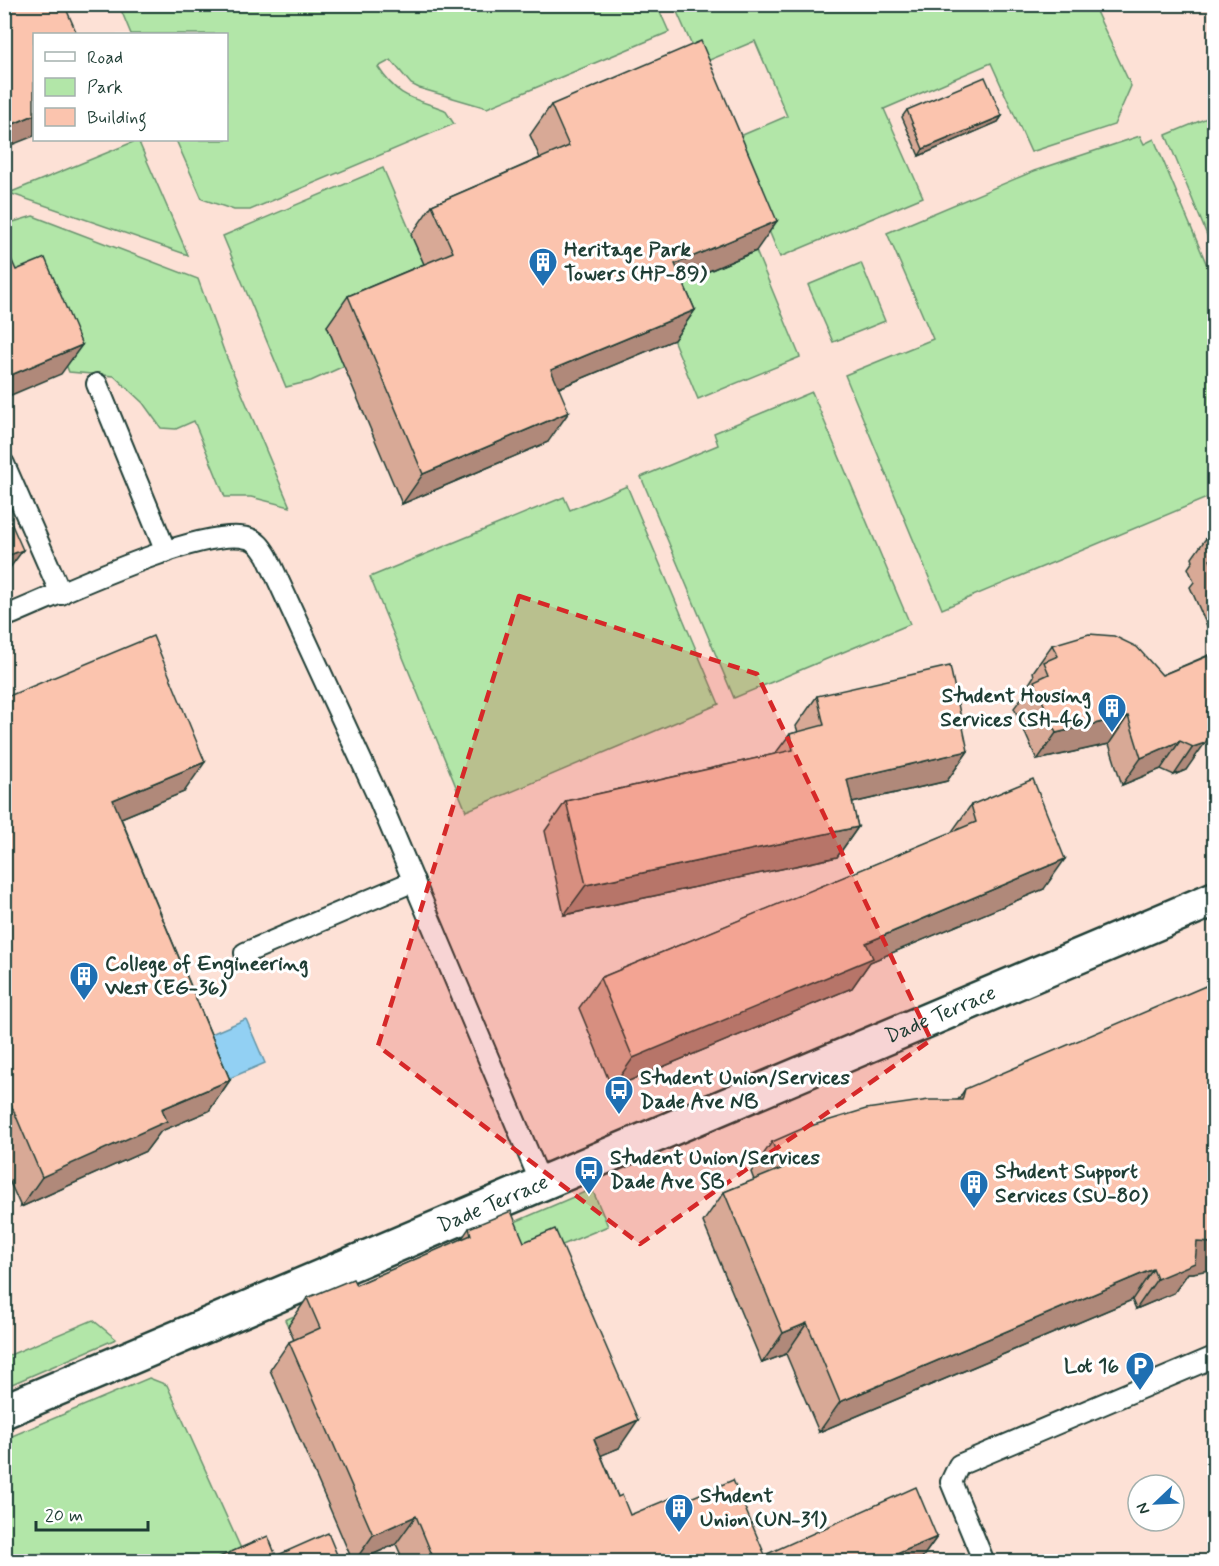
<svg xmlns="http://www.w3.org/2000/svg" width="1219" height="1566" viewBox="0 0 1219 1566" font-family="Mynerve,sans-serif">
  <rect width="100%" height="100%" fill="#feede7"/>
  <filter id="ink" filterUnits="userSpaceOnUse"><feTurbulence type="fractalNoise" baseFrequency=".0167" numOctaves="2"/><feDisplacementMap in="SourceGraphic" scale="12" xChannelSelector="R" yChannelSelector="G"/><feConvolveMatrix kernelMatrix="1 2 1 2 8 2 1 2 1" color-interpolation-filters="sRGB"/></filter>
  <g filter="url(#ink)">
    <path fill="#fde1d6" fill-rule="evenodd" d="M5 5H1214V1561H5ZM34 34H226V140H34ZM1138 1485H1174V1521H1138Z"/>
    <g fill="#b2e6a8" stroke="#68926e" stroke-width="1.5">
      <path d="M119 5H657L669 32 487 108 419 88 411 84 391 60 378 67C398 98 413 98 445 110L454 124 250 210H234L202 199 176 140H226V34H131Z"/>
      <path d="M674 5H1093L1131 86 1114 125 1031 152 991 63 884 109 923 197 780 257 731 140 787 116 755 41 700 64Z"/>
      <path d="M1214 115V252L1166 135Z"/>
      <path d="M1140 136 1144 144 1154 139 1214 282V495L942 609 845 375 933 339 887 233 1034 171Z"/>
      <path d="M138 140 188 255 9 193Z"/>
      <path d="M383 168 432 282 327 326 344 366 311 381 286 387 223 236Z"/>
      <path d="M33 216 198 279 224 351 290 507 251 497H225L194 421 176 429 161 428 143 403 114 376 69 372 31 279 5 267 4 233 10 223Z"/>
      <path d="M756 251 800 357 698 399 654 294Z"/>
      <path d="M861 263 885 321 833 342 808 285Z"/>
      <path d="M812 392 910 624 734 698 641 477 718 445 714 433Z"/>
      <path d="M627 486 719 704 466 811 370 577 564 497 570 510Z"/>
      <path d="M592 1189 608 1226 536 1256 288 1326 285 1320Z"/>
      <path d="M93 1320 116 1339 5 1387V1357Z"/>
      <path d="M149 1378 167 1385 242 1551 218 1562H5V1439Z"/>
    </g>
    <path fill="#92d0f3" stroke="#6495a7" stroke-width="1.5" d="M246 1019 265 1063 228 1079 209 1035Z"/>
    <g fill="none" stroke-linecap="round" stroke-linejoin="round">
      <g stroke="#1f3d34" stroke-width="24">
        <g id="lane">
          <path d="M97 384 166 552"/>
          <path d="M4 464 61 594"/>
          <path d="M4 617C54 597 200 526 247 538 257 540 262 548 267 556L379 799 541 1183"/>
          <path d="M245 953 414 881"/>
          <path d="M984 1562 951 1482 959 1465 1214 1357"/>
        </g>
      </g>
      <g stroke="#1f3d34" stroke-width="38">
        <g id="street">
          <path id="s1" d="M4 1411 1214 899"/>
        </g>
      </g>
      <use href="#lane" stroke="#fff" stroke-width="20"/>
      <use href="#street" stroke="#fff" stroke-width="33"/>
    </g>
    <g fill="#d8a996" stroke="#1f3d34" stroke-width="1.5">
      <path d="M551 105 756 251 683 282 695 310 674 340 559 388 548 442 402 504 327 326 348 296 424 264 411 235 432 205 540 158 530 135Z"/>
      <path d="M907 110 1002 116 998 122 919 156 902 117Z"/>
      <path d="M1215 529V644L1190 587 1194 582 1188 568 1193 561 1192 558 1211 531Z"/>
      <path d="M1052 645 1162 675 1211 654 1210 652 1215 645V728L1209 730 1186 770 1174 775 1161 769 1122 785 1109 744 1037 760 1014 708 1026 692 1025 690 1034 676 1033 672Z"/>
      <path d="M817 696 968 751 947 781 852 803 858 827 837 857 564 915 545 831 566 801 775 754 790 734 798 732 796 726Z"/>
      <path d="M4 698 184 792 121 818 230 1080 209 1111 161 1131 146 1151 21 1207 4 1169Z"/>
      <path d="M971 805 1044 889 870 962 852 988 612 1088 579 1008 600 978 951 833Z"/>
      <path d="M965 1089 1193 1273H1188L1174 1293 1136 1309 1132 1300 819 1432 786 1354 762 1363 703 1222 724 1192 754 1180 751 1172 772 1142 958 1100Z"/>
      <path d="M469 1228 524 1242 619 1448 601 1455 618 1497 630 1515 686 1500 765 1555 937 1537 919 1562H404L396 1544 356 1562H353L270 1370 289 1342 294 1340 288 1326 307 1298 356 1285 461 1240Z"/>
    </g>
    <g fill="#b0897a" stroke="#1f3d34" stroke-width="1.5">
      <path d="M34 115V136L4 148V128Z"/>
      <path d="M1002 116 998 122 919 156 923 149Z"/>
      <path d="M777 221 756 251 654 294 675 264Z"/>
      <path d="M695 310 674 340 530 400 551 370Z"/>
      <path d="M82 345 61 374 4 398V378Z"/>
      <path d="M569 412 548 442 402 504 423 474Z"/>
      <path d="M23 550 4 576V557Z"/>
      <path d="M1215 708V728L1188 739 1207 711Z"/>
      <path d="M1128 716 1109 744 1037 760 1056 733Z"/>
      <path d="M1180 741 1161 769 1122 785 1141 758Z"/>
      <path d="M1205 743 1186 770 1174 775 1193 747Z"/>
      <path d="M968 751 947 781 826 809 847 779Z"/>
      <path d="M205 762 184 792 92 830 113 800Z"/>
      <path d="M858 827 837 857 564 915 586 885Z"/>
      <path d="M1065 859 1044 889 870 962 852 988 612 1088 633 1058 866 943Z"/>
      <path d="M230 1080 209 1111 161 1131 146 1151 21 1207 42 1177 162 1109Z"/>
      <path d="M1197 1242 1215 1243V1269L1193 1273H1188L1174 1293 1136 1309 1157 1279Z"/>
      <path d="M1153 1269 1132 1300 819 1432 840 1402Z"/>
      <path d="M807 1323 786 1354 762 1363 783 1333Z"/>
      <path d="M638 1420 619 1448 574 1467 594 1439Z"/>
      <path d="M416 1516 396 1544 356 1562H354L373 1535Z"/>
      <path d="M937 1537 919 1562H878Z"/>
    </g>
    <g fill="#fbc4ae" stroke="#1f3d34" stroke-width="1.5">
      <path d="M4 4H64L77 34H34V115L4 128Z"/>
      <path d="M701 41 777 221 675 264 695 310 551 370 569 412 423 474 348 296 453 252 432 205 569 146 551 105Z"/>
      <path d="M985 77 1002 116 923 149 907 110Z"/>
      <path d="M4 243 16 270 45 258 82 345 4 378Z"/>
      <path d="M4 507 23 550 4 557Z"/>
      <path d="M1215 529V557L1207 540 1214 537 1211 531Z"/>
      <path d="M1215 558V571L1210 560Z"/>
      <path d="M1089 634 1114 636 1137 647 1162 675 1215 653V708L1207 711 1210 734 1205 743 1193 747 1180 741 1141 758 1128 716 1056 733 1034 681 1049 674 1044 662 1058 656 1052 645Z"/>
      <path d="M153 636 205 762 113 800 230 1080 162 1109 167 1121 42 1177 4 1088V698Z"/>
      <path d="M950 666 968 751 847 779 858 827 586 885 566 801 793 750 790 734 824 725 817 696Z"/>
      <path d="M1033 779 1065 859 866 943 873 958 633 1058 600 978 976 822 971 805Z"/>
      <path d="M1215 982V1243L1197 1242 1195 1263 1157 1279 1153 1269 840 1402 807 1323 783 1333 724 1192 783 1168 772 1142 804 1128 866 1109 929 1100H962L965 1089Z"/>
      <path d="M511 1211 524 1242 555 1229 638 1420 594 1439 618 1497 622 1495 630 1515 683 1493 686 1500 733 1480 765 1555 916 1487 937 1537 878 1562H872L871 1558 863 1562H435L416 1516 373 1535 289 1342 320 1328 307 1298 353 1279 356 1285 471 1235 469 1228Z"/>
      <path d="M328 1533 340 1562H208L268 1536 276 1556Z"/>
    </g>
  </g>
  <path fill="#d62828" fill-opacity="0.2" stroke="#d62828" stroke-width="4.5" stroke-dasharray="12 8" stroke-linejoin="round" d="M519 596 757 674 931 1040 640 1244 378 1046Z"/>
  <defs>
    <g id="building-pin" transform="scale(1.5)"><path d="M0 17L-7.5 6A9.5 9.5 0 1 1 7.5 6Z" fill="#1f6fb2" stroke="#fff"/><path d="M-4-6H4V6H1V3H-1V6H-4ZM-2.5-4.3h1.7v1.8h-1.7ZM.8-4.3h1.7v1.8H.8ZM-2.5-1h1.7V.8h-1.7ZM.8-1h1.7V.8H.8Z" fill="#fff"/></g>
    <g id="bus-pin" transform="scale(1.5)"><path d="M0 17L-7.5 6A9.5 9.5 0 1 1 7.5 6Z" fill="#1f6fb2" stroke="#fff"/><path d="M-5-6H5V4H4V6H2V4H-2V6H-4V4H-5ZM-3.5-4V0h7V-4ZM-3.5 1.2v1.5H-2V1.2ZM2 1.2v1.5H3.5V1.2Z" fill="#fff"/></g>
    <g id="parking-pin" transform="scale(1.5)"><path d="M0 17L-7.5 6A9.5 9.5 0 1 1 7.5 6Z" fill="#1f6fb2" stroke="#fff"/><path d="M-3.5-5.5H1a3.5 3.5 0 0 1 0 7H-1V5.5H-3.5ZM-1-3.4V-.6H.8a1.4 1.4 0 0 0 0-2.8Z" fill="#fff"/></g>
  </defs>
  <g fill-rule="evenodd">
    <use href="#building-pin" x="543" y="262"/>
    <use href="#building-pin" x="1112" y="708"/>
    <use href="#building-pin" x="84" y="976"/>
    <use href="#bus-pin" x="619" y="1090"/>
    <use href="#bus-pin" x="589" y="1170"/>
    <use href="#building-pin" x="974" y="1184"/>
    <use href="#parking-pin" x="1140" y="1366"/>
    <use href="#building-pin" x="679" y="1508"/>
  </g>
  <g text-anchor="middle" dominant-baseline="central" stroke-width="6" stroke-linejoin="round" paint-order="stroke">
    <g font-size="21" font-weight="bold" fill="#1f3d34" stroke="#fff" text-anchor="start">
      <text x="564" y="250">Heritage Park<tspan x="564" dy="24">Towers (HP-89)</tspan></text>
      <text x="1091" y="696" text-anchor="end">Student Housing<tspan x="1091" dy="24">Services (SH-46)</tspan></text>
      <text x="105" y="964">College of Engineering<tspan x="105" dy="24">West (EG-36)</tspan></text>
      <text x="640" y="1078">Student Union/Services<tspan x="640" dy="24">Dade Ave NB</tspan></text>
      <text x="610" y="1158">Student Union/Services<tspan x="610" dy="24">Dade Ave SB</tspan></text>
      <text x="995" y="1172">Student Support<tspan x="995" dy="24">Services (SU-80)</tspan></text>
      <text x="1119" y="1366" text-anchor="end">Lot 16</text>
      <text x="700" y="1496">Student<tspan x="700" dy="24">Union (UN-31)</tspan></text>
    </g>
    <g font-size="21" fill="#1f3d34" stroke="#fff">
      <text stroke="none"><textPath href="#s1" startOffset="1017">Dade Terrace</textPath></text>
      <text stroke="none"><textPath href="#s1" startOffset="531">Dade Terrace</textPath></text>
    </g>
  </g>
  <rect width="1219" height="1566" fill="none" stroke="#fff" stroke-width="24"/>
  <rect x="12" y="12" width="1195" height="1542" fill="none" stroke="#1f3d34" stroke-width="2" filter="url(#ink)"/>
  <rect x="33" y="33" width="195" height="108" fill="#ffffff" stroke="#a5b1ae" stroke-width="1.5"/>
  <rect x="45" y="52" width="30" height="9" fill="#ffffff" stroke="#a5b1ae" stroke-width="1.5"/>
  <text x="87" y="63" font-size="18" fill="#1f3d34">Road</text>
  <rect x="45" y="78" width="30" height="18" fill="#b2e6a8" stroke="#a5b1ae" stroke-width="1.5"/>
  <text x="87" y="93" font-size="18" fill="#1f3d34">Park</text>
  <rect x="45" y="108" width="30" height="18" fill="#fbc4ae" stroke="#a5b1ae" stroke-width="1.5"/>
  <text x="87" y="123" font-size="18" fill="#1f3d34">Building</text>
  <g transform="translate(1156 1503) rotate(247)"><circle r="28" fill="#ffffff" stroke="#a5b1ae" stroke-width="1.5"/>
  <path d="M0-4.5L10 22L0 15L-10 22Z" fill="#1f6fb2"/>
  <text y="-9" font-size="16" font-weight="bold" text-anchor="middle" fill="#1f3d34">N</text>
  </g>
  <path d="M36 1521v9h112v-9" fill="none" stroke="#1f3d34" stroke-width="3"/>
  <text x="45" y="1521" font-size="18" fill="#1f3d34" stroke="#ffffff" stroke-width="4.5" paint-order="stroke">20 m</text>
</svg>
